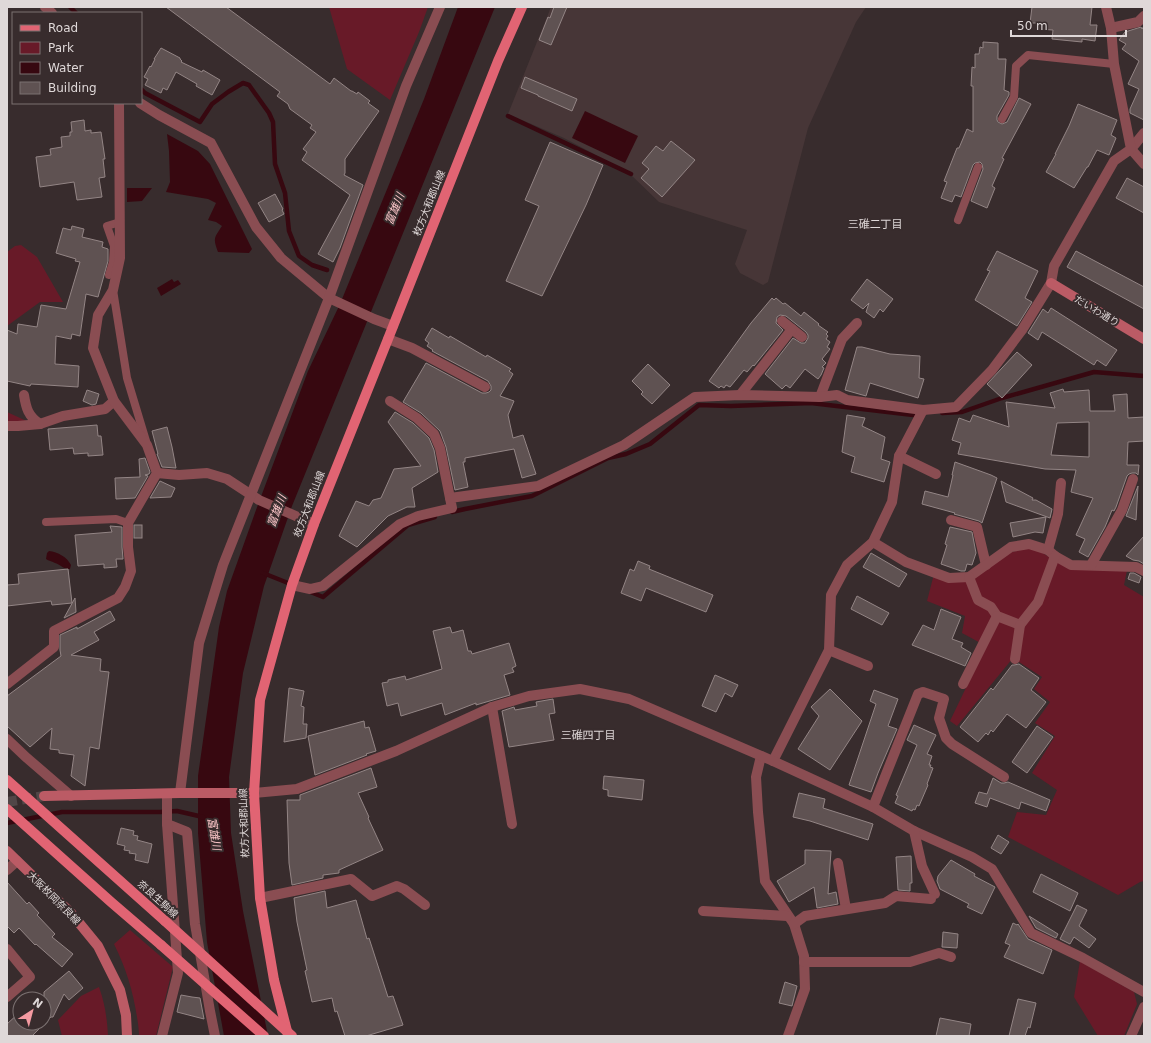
<svg xmlns="http://www.w3.org/2000/svg" width="1151" height="1043" viewBox="0 0 1151 1043" font-family="'DejaVu Sans','Noto Sans JP',sans-serif">
  <rect width="100%" height="100%" fill="#382c2d"/>
  <path fill="#473637" d="M551 7H866L856 22 808 128 768 282 763 285 740 273 735 264 747 230 659 202 628 172 564 138 508 114Z"/>
  <g fill="#681a28">
    <path d="M329 7H428L419 32 390 100 347 69Z"/>
    <path d="M21 245 37 257 63 302H40L7 326V252L15 246Z"/>
    <path d="M7 412 31 423H7Z"/>
    <path d="M1028 548 1038 550 1052 559 1127 570 1124 585 1144 597V881L1140 882 1118 895 1008 837 1017 812 1046 815 1057 790 1032 773 1055 736 1035 723 1050 702 1034 689 1042 677 1013 658 957 726 950 721 986 646 962 633 965 616 927 601 934 574 949 581 1012 552Z"/>
    <path d="M130 930 173 967 156 1036H139C139 1030 138 1023 137 1017 133 991 126 968 114 944Z"/>
    <path d="M1080 961 1134 992 1137 1004 1124 1036H1098L1074 997Z"/>
    <path d="M99 987C105 1004 107 1018 108 1036H62L58 1020 81 996Z"/>
  </g>
  <g fill="#370810">
    <path d="M458 7H495L292 506 264 586 243 673 229 777 231 833 243 911 268 1036H224L207 942 198 833V776L219 627 227 591 256 510 308 371 340 304 424 99Z"/>
    <path d="M585 111 638 136 625 163 572 138Z"/>
    <path d="M167 134 198 151 210 164 252 249 249 253 218 252C213 238 214 238 222 226L216 222 208 220 216 203 208 199 166 192 170 182 169 151Z"/>
    <path d="M127 188H152L142 201 127 202Z"/>
    <path d="M172 279 174 282 178 280 181 284 161 296 157 288Z"/>
    <path d="M49 551C58 552 67 557 71 565L70 569C63 569 61 565 55 563 51 561 49 561 46 559L47 553Z"/>
  </g>
  <g fill="none" stroke-linecap="round" stroke-linejoin="round">
    <g stroke="#370810" stroke-width="4.5">
      <path d="M70 7 76 13"/>
      <path d="M141 89 145 93 200 122 212 104 228 92 243 83 249 85 269 113 273 122 275 164 285 193 289 231 299 256 312 265 327 270"/>
      <path d="M508 116 631 174"/>
      <path d="M942 413 962 412 1002 398 1094 372 1144 376"/>
      <path d="M452 512 465 509 532 496 608 458 626 454 650 444 699 405 731 406 811 403 913 415H920"/>
      <path d="M263 573 293 585"/>
      <path d="M308 591 323 597 408 525 435 517"/>
      <path d="M7 823 62 812H160L177 811 203 817"/>
    </g>
  </g>
  <g fill="#5f5252" stroke="#938585" fill-rule="evenodd">
    <path d="M166 7H226L330 84 334 78 351 91H352L357 94 358 92 370 101 368 103 379 111 345 159V173L344 175 363 185 340 248 333 262 318 254 350 195 302 160 307 152 303 149 316 132 310 128 312 125 290 109 288 104 277 96 280 92Z"/>
    <path d="M554 7H567L551 45 539 40 548 17 550 18Z"/>
    <path d="M1032 7H1092L1090 25H1097L1095 41 1082 39V42L1052 39 1053 30 1038 29 1039 23H1030Z"/>
    <path d="M1144 26V120L1130 113V109L1139 89 1128 84 1139 61 1122 49 1126 44 1119 40 1125 32 1141 27 1142 29Z"/>
    <path d="M983 42 998 43V59H1006L1004 90 1009 92V95L997 116V120L998 122 1002 124 1007 122 1019 98 1031 104 1002 158 1004 159 992 186 995 188 987 208 971 201 983 169 982 164 980 162 975 163 973 165 961 197 955 195 952 202 941 198 947 182 944 181 957 148H959L967 129 973 132V86H971L972 67 975 68V54H979L980 47 983 48Z"/>
    <path d="M161 48 180 58V59L182 61 181 62 202 72 203 70 220 80 212 95 196 86 197 84 176 72 167 90 163 88 161 93 145 85 148 79 144 77 150 66 151 67 155 59H154Z"/>
    <path d="M525 77 577 99 572 111 538 96V95L521 88Z"/>
    <path d="M1078 104 1117 120 1111 135 1116 138 1109 155 1097 150 1088 167H1087L1074 188 1046 172 1056 154H1055L1069 126Z"/>
    <path d="M84 120 85 131 91 130V133L101 132 105 159H103L105 177 99 178 102 197 77 200 74 182 40 187 36 157 51 155 50 149 62 147 61 137 70 136V132H72L71 122Z"/>
    <path d="M671 141 695 160 662 197 641 178 649 169 642 163 656 146 663 151Z"/>
    <path d="M550 142 603 165 586 205 542 296 506 281 539 206 525 200Z"/>
    <path d="M1127 178 1144 187V213L1116 198Z"/>
    <path d="M275 194 283 209 282 210 284 214 269 222 258 203Z"/>
    <path d="M72 226 84 229 82 237 103 242 102 247 108 249V261L98 297 86 294 80 336 72 334 71 339 56 336 55 364 79 366 78 387 31 384 30 386 7 381V330L17 334 18 324 37 327 41 305 66 309 80 262 75 261 76 259 56 253 63 228 71 230Z"/>
    <path d="M997 251 1038 271 1025 298 1032 302 1017 326 975 300 990 271 987 270Z"/>
    <path d="M1076 251 1144 287V309L1067 267Z"/>
    <path d="M867 279 893 299 883 312 880 309 874 318 866 312 869 303 863 309 851 300Z"/>
    <path d="M772 298 774 300 776 298 783 304 785 303 801 316 804 312 819 324 818 325 828 332 826 334 828 336 826 339 830 342 827 347 830 349 822 359 826 363 822 367 824 368 821 375 818 379 805 369 790 388 786 385 782 389 765 374 793 338 801 343H805L808 338V335L806 332 786 316 780 315 777 317 776 323 783 330 754 366 753 365 747 372 744 370 730 387 726 385 724 388 721 386 719 388 709 381 751 323Z"/>
    <path d="M1051 308 1117 350 1106 366 1097 360 1094 365 1042 332 1038 340 1028 333 1043 309 1048 313Z"/>
    <path d="M432 328 449 338 450 336 486 357 487 355 511 369 509 371 513 374 500 396 514 401 508 415 513 438 523 435 536 474 522 478 514 449 465 458V462H463L468 487 455 490 446 447 440 431 421 413 403 402 426 363 482 393H486L489 392 491 390V386L488 381 432 351 433 350 427 346 429 343 425 340Z"/>
    <path d="M857 347H862L890 354 920 356 919 378 924 379 918 398 870 383 866 396 845 390Z"/>
    <path d="M1017 352 1032 365 1002 398 987 384Z"/>
    <path d="M648 364 670 385 652 404 641 394 643 392 632 381Z"/>
    <path d="M1063 389 1064 392 1089 390 1090 411H1115L1113 395 1127 394 1128 418 1144 417V441L1128 442 1127 465H1139L1138 475 1136 473H1132L1129 474 1127 476 1116 507 1114 511 1112 510 1105 527 1088 557 1079 552 1085 539 1076 535 1093 498 1071 492 1076 470 1045 469 958 454 961 443 952 440 959 418 970 422 973 415 1009 427 1006 402 1055 408 1050 393ZM1089 422V457L1051 455 1057 423Z"/>
    <path d="M87 390 99 394 96 404 92 405 83 401Z"/>
    <path d="M395 412 413 423 429 438 434 450 438 472 412 488 415 507H407L388 516 357 547 339 536 356 501 369 506 373 500 381 498 394 469 421 466 388 422Z"/>
    <path d="M847 415 865 418 862 426 885 437 881 459 890 462 884 482 851 472 855 457 842 452Z"/>
    <path d="M97 425 98 436H101L103 455 88 456V453L74 454 73 448 50 450 48 429Z"/>
    <path d="M167 427 172 447 176 468 162 467 157 454H158L152 431Z"/>
    <path d="M145 458 150 472 149 474 145 475 148 476 135 498 116 499 115 478 140 477 139 459Z"/>
    <path d="M955 462 991 475 997 478 982 523 979 521 954 514 955 513 922 504 925 491 948 497 953 475H952Z"/>
    <path d="M160 481 175 488 171 497 150 498Z"/>
    <path d="M1001 481 1033 498 1032 500H1036L1052 509 1050 518 1006 502Z"/>
    <path d="M1138 486 1136 520 1126 516Z"/>
    <path d="M1046 517 1043 533 1035 532 1013 537 1010 523Z"/>
    <rect x="134" y="525" width="8" height="13"/>
    <path d="M110 526 122 527V547L123 559H116L117 567 104 568V564L78 566 75 535 112 532Z"/>
    <path d="M950 527 972 532 976 553 972 565 967 564 965 571H961L941 564 947 545 945 544Z"/>
    <path d="M1144 536V564L1139 561 1133 560 1126 556Z"/>
    <path d="M871 553 907 574 899 587 863 567Z"/>
    <path d="M638 561 650 566 649 569 713 595 706 612 646 588 641 601 621 593 630 569 634 571Z"/>
    <path d="M68 569 72 603 52 605 51 601 7 606V585L19 584 18 574Z"/>
    <path d="M1130 573H1134L1141 577 1139 583 1128 579Z"/>
    <path d="M857 596 889 613 882 625 851 609Z"/>
    <path d="M75 598 76 612 64 618Z"/>
    <path d="M941 609 961 617 952 639 963 643 961 647 971 653 965 666 912 645 923 625 934 630Z"/>
    <path d="M110 611 115 620 94 632 99 640 71 655 101 659 100 671 109 672 99 749 90 747 85 786 71 776 74 755 59 753V750L50 749 52 728 30 747 7 726V696L61 656 60 650V635L77 627V629Z"/>
    <path d="M450 627 452 633 463 630 468 651H471L472 654 509 643 516 666 512 668 514 672 504 675 510 695 476 705V703L445 715 442 703 401 716 398 703 387 706 382 683 388 682V680L405 676 406 680 442 669 433 631Z"/>
    <path d="M1019 664 1039 678 1031 690 1046 702 1026 728 1007 714 993 732 991 730 988 735 986 733 978 742 960 727 991 688 993 690 1012 665H1014Z"/>
    <path d="M715 675 738 685 732 697 725 693 716 712 702 706Z"/>
    <path d="M289 688 304 691 301 706 304 707 303 724H307L306 738 284 742Z"/>
    <path d="M830 689 862 721 830 770 798 749 819 716 811 707Z"/>
    <path d="M874 690 898 699 888 726 897 729 878 773 871 792 849 785 876 704 870 701Z"/>
    <path d="M553 699 555 713 549 714 554 740 509 747 502 711 514 707 515 710 537 706 536 702Z"/>
    <path d="M364 721 365 728 369 727 376 751 366 754 367 755 315 775 308 736Z"/>
    <path d="M914 725 936 735 927 754 932 756 929 765H931L930 767 933 768 927 784 928 785 919 806 917 805 915 810 913 809 912 811 895 803 898 796 896 795 917 745 907 740Z"/>
    <path d="M1037 726 1053 737 1027 773 1012 762Z"/>
    <path d="M371 768 377 787 358 793 369 817 368 818 383 850 339 870V873L323 875V878L292 885 289 863 287 800H300V795Z"/>
    <path d="M604 776 644 780 642 800 608 796V790L603 789Z"/>
    <path d="M993 778 1001 783H1004L1008 782 1050 800 1046 811 1021 802 1019 809 990 798 987 807 975 803 979 792 987 794Z"/>
    <path d="M799 793 825 799 823 808 873 824 868 840 810 821 793 817Z"/>
    <path d="M121 828 134 831 133 835 138 836 137 840 152 844 148 863 135 860 136 854 129 853 130 851 124 850 125 846 117 844Z"/>
    <path d="M998 835 1009 842 1001 854 991 848Z"/>
    <path d="M805 850 831 851 828 894 836 892 838 904 817 908 814 887 789 902 777 881 805 864Z"/>
    <path d="M911 856 912 883H910V891L898 890 896 857Z"/>
    <path d="M951 860 975 874 974 876 995 887 982 914 967 907 969 904 940 889 937 881 938 876Z"/>
    <path d="M1041 874 1078 893 1070 911 1033 892Z"/>
    <path d="M7 882 27 904 29 902 39 913 37 915 55 934 52 937 73 954 62 967 36 944 35 945 19 928 14 933 7 926Z"/>
    <path d="M325 891 327 908 356 900 367 939 369 938 388 997 393 996 403 1025 366 1036H345L337 1011 335 1012 332 998 312 1002 305 971 307 970 297 922 294 898Z"/>
    <path d="M1077 905 1087 910 1079 926 1096 939 1089 948 1074 937 1070 944 1060 939Z"/>
    <path d="M1029 916 1058 934 1056 938 1036 928Z"/>
    <path d="M1013 923 1017 925 1018 924 1028 939 1052 950 1043 974 1004 957 1010 945 1005 943Z"/>
    <path d="M943 932 958 934 957 948 942 947Z"/>
    <path d="M69 971 83 988 69 1000 64 994 53 1017H51L32 1036H7V1024L20 1012V1023H44V992Z"/>
    <path d="M785 982 797 986 792 1006 779 1003Z"/>
    <path d="M181 995 192 997 200 998 204 1019 177 1012Z"/>
    <path d="M1018 999 1036 1003 1030 1028 1028 1027 1025 1036H1009Z"/>
    <path d="M940 1018 971 1024 969 1036H936Z"/>
  </g>
  <g fill="none" stroke-linecap="round" stroke-linejoin="round">
    <path stroke="#514647" stroke-width="10" stroke-dasharray="10 5" stroke-linecap="butt" d="M7 802 44 796"/>
    <g stroke="#8a4d52" stroke-width="8">
      <path d="M1002 119 1014 97 1016 66 1028 55 1114 64"/>
      <path d="M958 220 978 167"/>
      <path d="M109 275 113 262 114 246 107 226 120 222"/>
      <path d="M113 290 127 378 146 441"/>
      <path d="M46 522 116 519 128 523"/>
    </g>
    <g stroke="#8a4d52" stroke-width="10">
      <path d="M45 7 52 13"/>
      <path d="M1111 28 1138 22 1144 16"/>
      <path d="M140 103 159 115 211 143 256 227 281 258 329 298 374 319 393 326"/>
      <path d="M1144 133 1131 149 1144 164"/>
      <path d="M782 321 802 337"/>
      <path d="M388 339 412 348 485 387"/>
      <path d="M24 395C26 408 28 416 40 424"/>
      <path d="M740 395 792 329"/>
      <path d="M820 397 842 339 857 323"/>
      <path d="M390 401 417 418 434 434 440 448 450 498"/>
      <path d="M7 426H18L40 424 63 416 105 409 114 401"/>
      <path d="M899 456 936 474"/>
      <path d="M157 473 179 475 207 473 227 479 259 500 314 524"/>
      <path d="M951 520 977 527 986 565"/>
      <path d="M873 542 906 562 949 578 969 577 1011 547 1029 544 1048 550 1055 556 1071 565 1136 567 1144 571"/>
      <path d="M1048 550 1058 514 1061 483"/>
      <path d="M1091 565 1122 510 1133 479"/>
      <path d="M969 577 978 600 991 607 997 616 1020 625 1038 602 1055 556"/>
      <path d="M292 585 310 589 323 586 400 524 418 516 452 508 450 498 538 486 624 445 695 397 740 395 820 397 837 395 847 400 923 410 956 407 992 370 1022 330 1051 283 1054 266 1114 161 1131 149 1114 64 1111 28 1106 7"/>
      <path d="M829 650 868 666"/>
      <path d="M1015 659 1020 625"/>
      <path d="M7 684 54 647V631L118 598 125 587 131 571 128 547V523L157 473 147 445 114 401 93 348 98 315 113 290 120 258 119 103"/>
      <path d="M963 684 997 616"/>
      <path d="M492 707 512 824"/>
      <path d="M7 739 27 758 71 796"/>
      <path d="M761 756 756 777 758 812 765 881 794 924 804 956 805 989 788 1036"/>
      <path d="M773 761 829 650 831 595 847 565 873 542 892 502 899 456 923 410"/>
      <path d="M180 793 199 643 223 565 329 298 406 86 440 7"/>
      <path d="M254 793 297 789 396 751 492 707 529 696 580 689 629 699 773 761 873 807 914 831 972 857 992 869 1031 933 1083 958 1144 992"/>
      <path d="M167 794V824L187 832 195 924 210 1011 215 1036"/>
      <path d="M873 807 918 694 923 692 944 699 939 718 946 738 952 744 1004 777"/>
      <path d="M914 831 922 866 935 894"/>
      <path d="M838 863 846 909"/>
      <path d="M7 870 17 861"/>
      <path d="M260 898 351 879 372 896 397 886 404 889 425 905"/>
      <path d="M703 911 787 916"/>
      <path d="M794 924 805 916 885 903 896 896 931 899"/>
      <path d="M7 949 30 977 7 997"/>
      <path d="M804 962H910L939 953 951 957"/>
      <path d="M162 1036 178 973 167 824"/>
      <path d="M1131 1036 1144 1007"/>
    </g>
    <g stroke="#bb5b65" stroke-width="10">
      <path d="M1051 283 1144 339"/>
      <path d="M44 796 180 793H254"/>
      <path d="M7 851 71 913 98 946 120 990 126 1015 127 1036"/>
    </g>
    <g stroke="#e16473" stroke-width="10">
      <path d="M7 780 165 921"/>
      <path d="M7 809 111 902 161 945"/>
      <path d="M288 1035 274 980 260 898 254 793 260 700 292 585 314 524 388 339 498 61 522 7"/>
    </g>
    <g stroke="#e16473" stroke-width="10">
      <path d="M165 921 292 1036"/>
      <path d="M161 945 264 1036"/>
    </g>
  </g>
  <g text-anchor="middle" dominant-baseline="central" stroke-width="4" stroke-linejoin="round" paint-order="stroke">
    <g font-size="10" fill="#dfd8d8" stroke="#382c2d">
      <text transform="translate(429 203) rotate(-68)">枚方大和郡山線</text>
      <text transform="translate(1097 311) rotate(31)">だいわ通り</text>
      <text transform="translate(309 504) rotate(-69)">枚方大和郡山線</text>
      <text transform="translate(244 823) rotate(-92)">枚方大和郡山線</text>
      <text transform="translate(54 898) rotate(45)">大阪枚岡奈良線</text>
      <text transform="translate(158 899) rotate(42)">奈良生駒線</text>
    </g>
    <g font-size="11" font-style="italic" fill="#fdc7ca" stroke="#382c2d">
      <text transform="translate(395 209) rotate(-68)">富雄川</text>
      <text transform="translate(277 511) rotate(-69)">富雄川</text>
      <text transform="translate(214 834) rotate(80)">富雄川</text>
    </g>
    <g font-size="11" fill="#dfd8d8" stroke="#382c2d">
      <text x="875" y="224">三碓二丁目</text>
      <text x="588" y="735">三碓四丁目</text>
    </g>
  </g>
  <rect width="1151" height="1043" fill="none" stroke="#dfd8d8" stroke-width="16"/>
  <rect x="12" y="12" width="130" height="92" fill="#382c2d" stroke="#7b7171"/>
  <rect x="20" y="25" width="20" height="6" fill="#e16473" stroke="#7b7171"/>
  <text x="48" y="32" font-size="12" fill="#dfd8d8">Road</text>
  <rect x="20" y="42" width="20" height="12" fill="#681a28" stroke="#7b7171"/>
  <text x="48" y="52" font-size="12" fill="#dfd8d8">Park</text>
  <rect x="20" y="62" width="20" height="12" fill="#370810" stroke="#7b7171"/>
  <text x="48" y="72" font-size="12" fill="#dfd8d8">Water</text>
  <rect x="20" y="82" width="20" height="12" fill="#5f5252" stroke="#7b7171"/>
  <text x="48" y="92" font-size="12" fill="#dfd8d8">Building</text>
  <g transform="translate(32 1011) rotate(36)"><circle r="19" fill="#382c2d" stroke="#7b7171"/>
  <path d="M0-3L7 15L0 10L-7 15Z" fill="#f49aa1"/>
  <text y="-6" font-size="11" font-weight="bold" text-anchor="middle" fill="#dfd8d8">N</text>
  </g>
  <path d="M1011 30v6h115v-6" fill="none" stroke="#dfd8d8" stroke-width="2"/>
  <text x="1017" y="30" font-size="12" fill="#dfd8d8" stroke="#382c2d" stroke-width="3" paint-order="stroke">50 m</text>
</svg>
